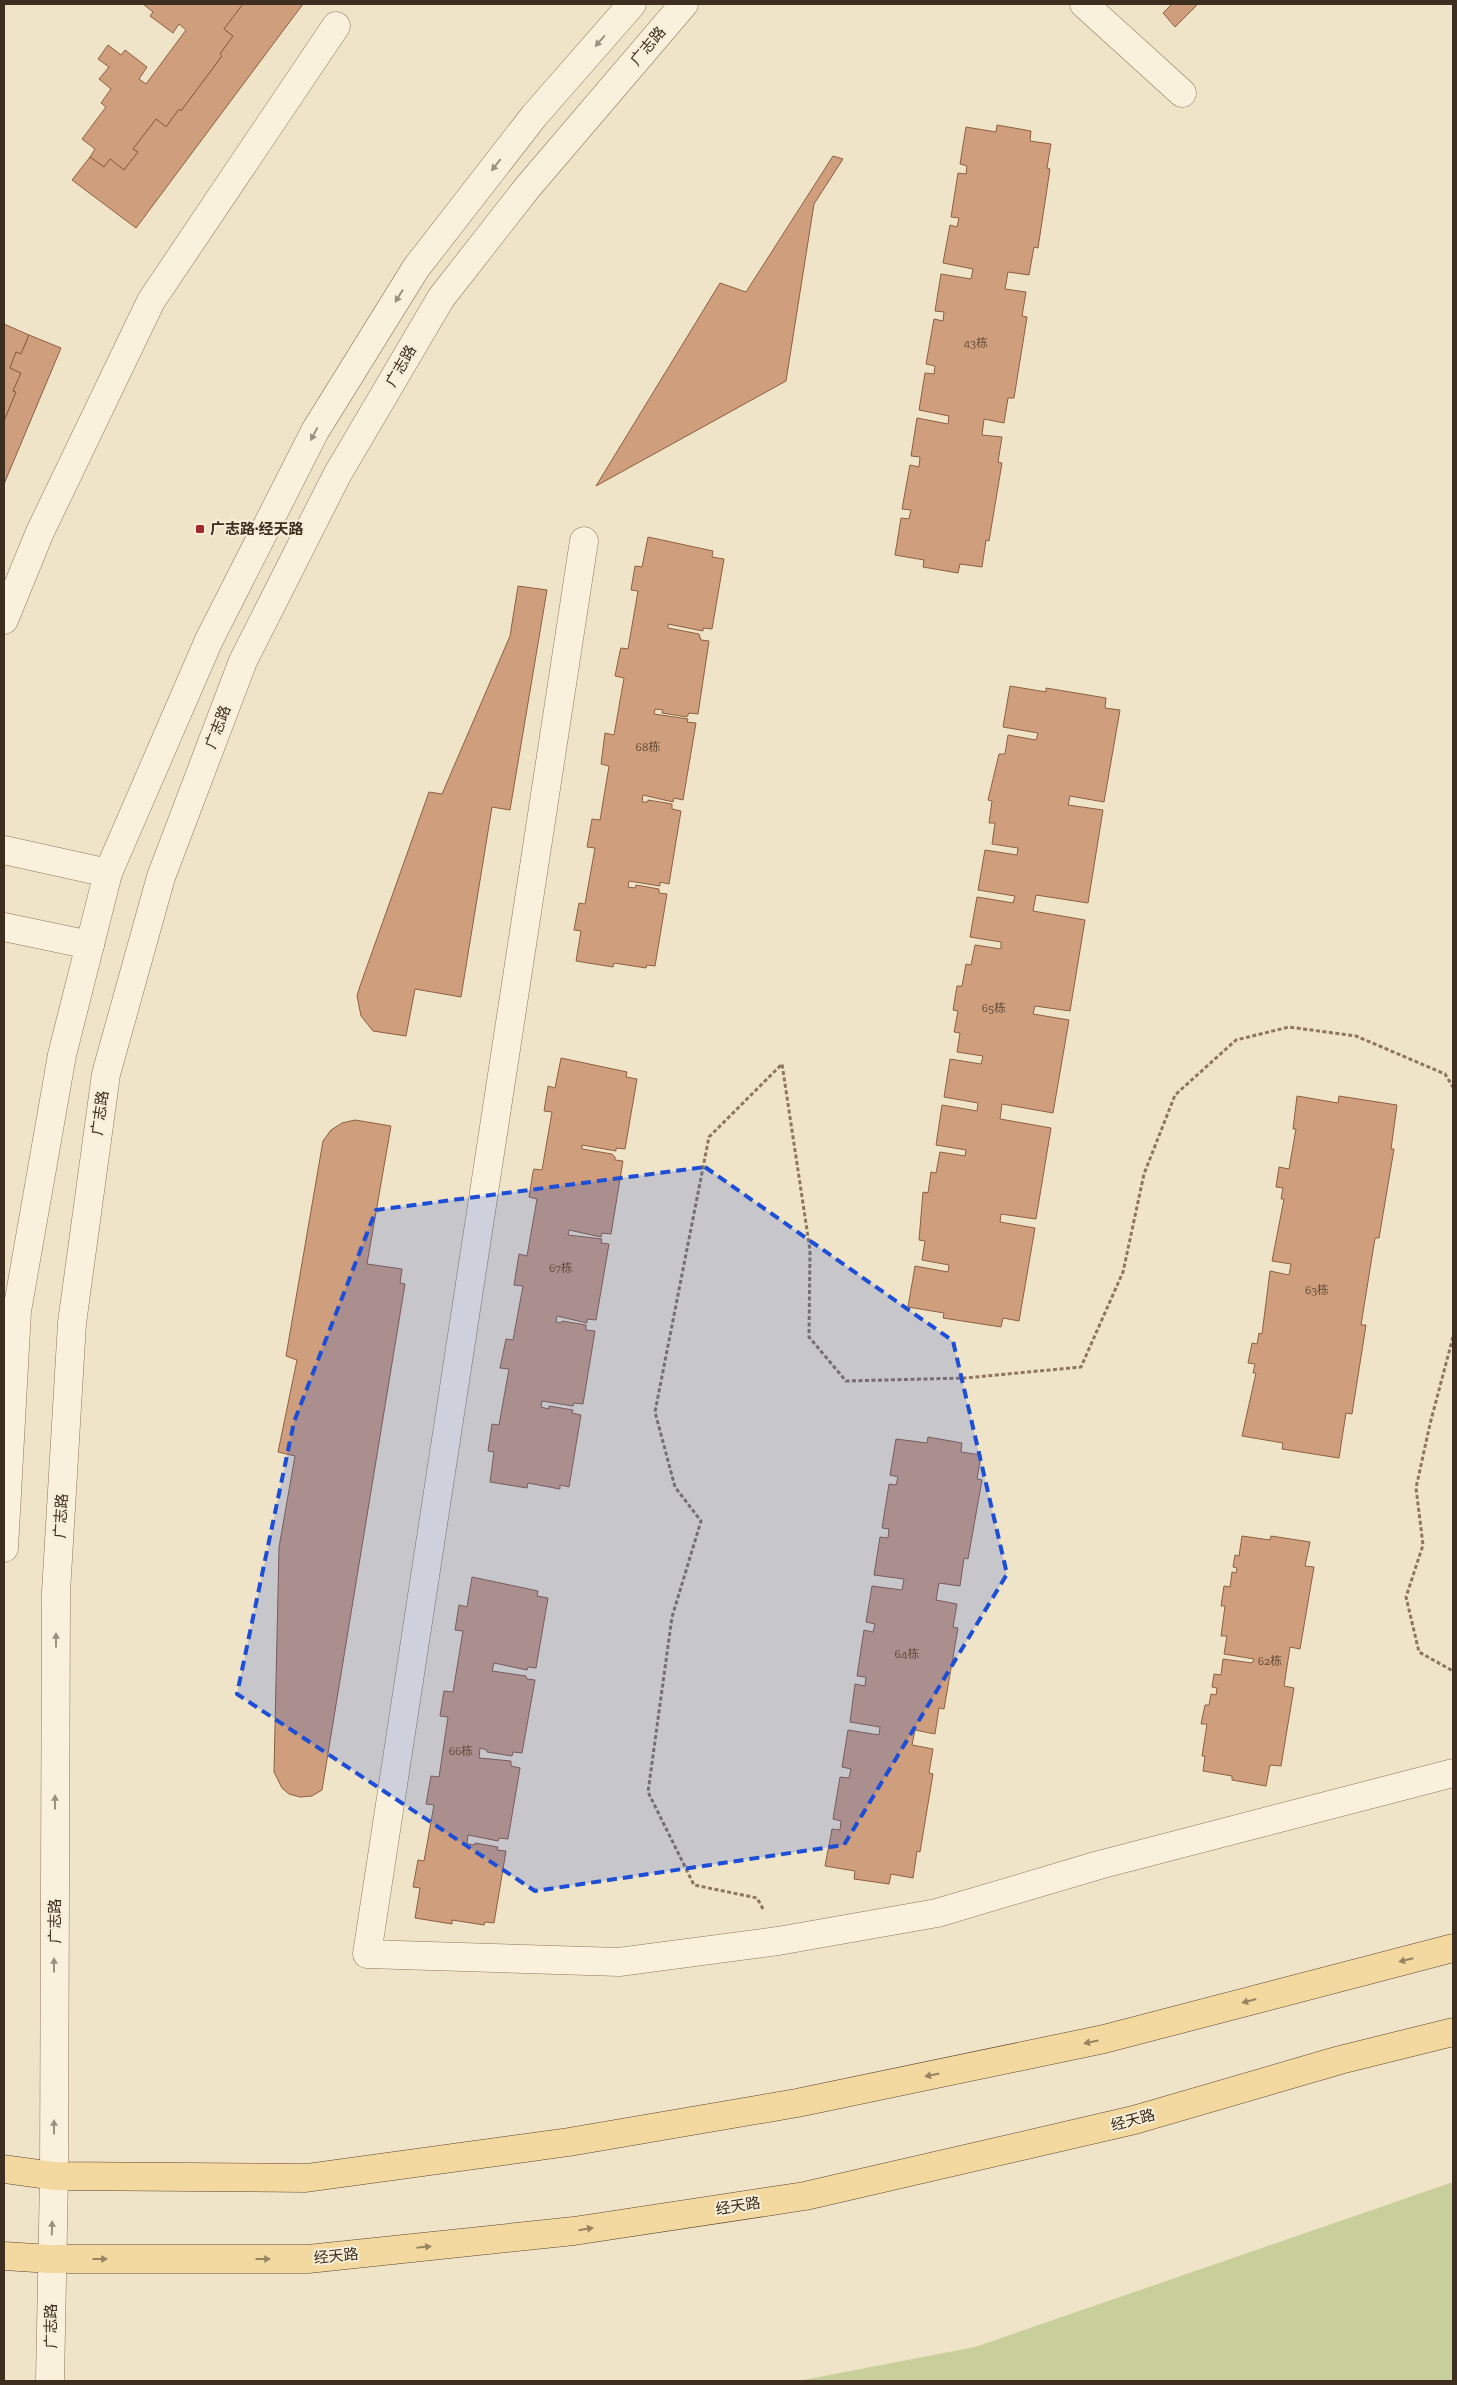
<svg xmlns="http://www.w3.org/2000/svg" width="1457" height="2385" viewBox="0 0 1457 2385" font-family="'Zilla Slab','Noto Sans SC',serif">
  <rect width="100%" height="100%" fill="#f0e4c8"/>
  <path fill="#c9cf9b" d="M1453 2182V2381H798L975 2347Z"/>
  <g fill="#cf9f7d" stroke="#8d5f41">
    <path d="M143 4H243L224 29 233 36 220 54 222 56 181 111 179 109 166 127 156 119 133 149 138 152 124 170 110 159 104 167 90 157 95 149 82 139 106 107 101 103 111 89 99 79 109 67 98 59 108 45 121 55 125 50 147 67 139 79 146 84 186 30 179 24 173 33 150 16 153 12Z"/>
    <path d="M243 4H303L136 228 72 180 90 157 104 167 110 159 124 170 138 152 133 149 156 119 166 127 179 109 181 111 222 56 220 54 233 36 224 29Z"/>
    <path d="M1172 4H1198L1175 27 1163 13Z"/>
    <path d="M997 125 1031 131 1030 141 1051 144 1047 168 1050 169 1038 248 1034 247 1029 275 1008 272 1005 289 1026 292 1022 316 1027 317 1014 398H1008L1004 423 984 419 982 435 1002 437 998 462 1002 463 989 541 986 540 982 567 960 564 958 573 923 567 924 560 895 555 901 518 909 519 911 510 902 509 910 465 919 467 920 457 911 456 917 418 948 424 949 416 919 410 925 373 934 374 935 366 926 364 934 319 943 321 944 312 935 311 941 274 971 279 973 269 943 263 950 225 957 227 959 218 951 217 958 173 966 174 967 166 960 164 966 127 996 132Z"/>
    <path d="M833 156 843 159 814 204 786 381 596 486 720 283 746 292Z"/>
    <path d="M4 324 29 335 21 354 16 352 10 368 21 373 13 391 16 392 4 421Z"/>
    <path d="M29 335 61 348 4 484V421L16 392 13 391 21 373 10 368 16 352 21 354Z"/>
    <path d="M648 537 713 551 712 557 724 559 712 629 703 628V631L668 624V628L699 634 701 640 709 641 698 714 689 713 687 717 662 713 663 710 655 709 654 714 688 719 687 722 696 723 683 800 674 798 673 802 643 795 642 802H648V800L672 804V809L681 811 669 884 660 882V886L629 881 628 887 635 888 636 885 659 889V893L667 894 655 966 647 965 646 968 614 963 613 967 576 961 581 931 574 930 579 903 585 904 595 848 587 847 592 819 600 820 609 766 601 764 605 733 614 735 624 678 615 676 620 651 621 648 628 649 638 591 631 590 635 566 642 567Z"/>
    <path d="M518 586 547 590 510 810 492 807 461 997 415 989 406 1036 373 1031 361 1016 357 996 360 986 429 792 442 794 510 636Z"/>
    <path d="M1010 686 1046 692V688L1106 698 1105 708 1120 710 1104 802 1070 796 1068 805 1103 810 1088 903 1036 895 1033 911 1085 920 1070 1011 1035 1006 1033 1014 1069 1020 1053 1113 1002 1104 1000 1119 1051 1128 1036 1219 1001 1214 1000 1222 1035 1228 1019 1321 1003 1318 1001 1327 943 1318 944 1313 908 1307 915 1266 948 1272 949 1265 922 1260 925 1241 919 1240 923 1192 928 1193 931 1172 936 1173 940 1152 965 1156 966 1150 936 1145 942 1105 977 1111 978 1103 944 1097 950 1059 981 1064 983 1056 957 1052 960 1033 954 1032 958 1011 953 1010 957 986H962L966 964 971 965 975 945 1001 949V942L970 937 977 897 1013 903 1015 896 978 890 985 850 1017 855 1018 848 992 844 995 823H989L992 801 988 800 999 754H1005L1008 735 1036 740 1038 733 1003 727Z"/>
    <path d="M561 1058 627 1072 626 1077 637 1079 625 1149 616 1148V1151L582 1145V1149L612 1154 615 1157V1160L623 1161 611 1234 602 1233 601 1237 569 1230 568 1235 602 1239 601 1243 609 1244 596 1320 587 1319V1323L557 1316 556 1322 561 1323 562 1321 586 1325V1330L595 1331 583 1404 574 1403 573 1406 542 1401 541 1407 549 1409V1406L573 1410 572 1413 581 1415 569 1487 560 1485V1489L528 1483 527 1488 490 1482 494 1452 488 1451 492 1424 499 1425 509 1369 500 1368 506 1339 513 1340 523 1286 514 1285 519 1254 527 1256 537 1199 529 1197 533 1172 534 1169 542 1170 552 1112 544 1111 548 1086 555 1088Z"/>
    <path d="M1297 1096 1338 1103 1339 1096 1397 1105 1391 1149H1394L1379 1238H1375L1361 1325H1366L1352 1414 1346 1413 1339 1458 1282 1449 1283 1443 1242 1436 1256 1373H1253L1255 1364 1248 1363 1252 1343 1257 1344 1259 1333 1262 1334 1270 1271 1289 1275 1291 1264 1272 1261 1284 1199H1281L1283 1188 1276 1187 1279 1167 1289 1169 1296 1129H1293Z"/>
    <path d="M355 1120 391 1126 367 1264 402 1269 400 1283 405 1284 322 1790 312 1796 300 1797 289 1794 282 1788 274 1772 279 1547 295 1456 278 1452 297 1360 286 1356 323 1141 331 1130 342 1123Z"/>
    <path d="M928 1437 962 1443 961 1452 981 1455 977 1479 982 1480 968 1559 964 1558 960 1586 939 1583 936 1600 957 1604 953 1627 958 1628 944 1709 939 1708 935 1734 915 1730 912 1745 933 1749 929 1773 933 1774 920 1852 917 1851 913 1878 891 1874 889 1884 854 1879 855 1871 825 1866 832 1829 840 1830 841 1821 833 1819 840 1777 849 1778 851 1769 842 1767 848 1730 879 1735 880 1727 850 1722 855 1684 865 1686 866 1677 857 1676 864 1630 873 1632 875 1624 866 1622 872 1586 902 1590 904 1579 874 1575 880 1537 888 1538 889 1529 882 1528 889 1484 896 1485 898 1477 890 1475 896 1439 927 1443Z"/>
    <path d="M1242 1536 1270 1540 1271 1536 1310 1542 1305 1566 1314 1567 1300 1649 1290 1647 1284 1686 1294 1688 1281 1766 1270 1765 1266 1786 1232 1780V1776L1203 1771 1205 1756H1202L1207 1724H1201L1205 1705H1209L1211 1694 1216 1695 1217 1688 1212 1687 1214 1674 1221 1675 1223 1659 1252 1663 1254 1659 1224 1654 1227 1636H1221L1225 1606H1221L1224 1586 1230 1587 1232 1572 1236 1573 1237 1568 1233 1567 1235 1555 1239 1556Z"/>
    <path d="M472 1577 538 1591 537 1596 548 1598 536 1668 528 1667 527 1670 494 1663 492 1671 526 1676 527 1679 535 1680 522 1753 513 1752 512 1756 487 1752V1750L480 1748 479 1758 511 1761V1766L520 1768 508 1839 499 1838 498 1841 468 1835 467 1844 475 1845V1843L498 1847 497 1850 506 1851 494 1923 485 1922 484 1925 452 1920V1924L415 1918 420 1888 413 1887 418 1860 424 1861 434 1805 426 1804 431 1776 439 1777 448 1717 440 1716 444 1691 453 1692 463 1631 455 1630 459 1605 467 1607Z"/>
  </g>
  <g fill="none" stroke-linecap="round" stroke-linejoin="round">
    <g stroke="#8d765c" stroke-width="29">
      <g id="minor">
        <path d="M1084 4 1182 93"/>
        <path d="M584 541 367 1954 619 1962 778 1941 937 1913 1099 1865 1453 1773"/>
        <path d="M4 620 40 532 151 301 336 26"/>
        <path d="M4 850 108 873"/>
        <path d="M4 927 90 945"/>
        <path d="M4 1548 17 1311 62 1055 108 873 209 640 315 431 416 268 534 116 632 4"/>
        <path d="M50 2381 54 2176 56 1592 72 1323 106 1074 161 877 243 661 337 475 441 298 527 188 684 4"/>
      </g>
    </g>
    <g stroke="#5b4430" stroke-width="29">
      <g id="major">
        <path d="M4 2169 54 2176 306 2178 569 2142 797 2103 1104 2039 1453 1948"/>
        <path d="M4 2256 51 2259H308L574 2231 805 2196 1134 2120 1340 2060 1453 2032"/>
      </g>
    </g>
    <g stroke="#8d765c" stroke-width="3" stroke-dasharray="4 2.5" stroke-linecap="butt">
      <path d="M1453 1337 1430 1424 1416 1488 1423 1545 1406 1597 1419 1652 1453 1671"/>
      <path d="M763 1909 757 1898 694 1885 648 1792 672 1617 701 1521 675 1487 655 1412 709 1137 782 1064 810 1250 809 1337 846 1381 965 1378 1081 1367 1123 1272 1144 1174 1175 1095 1236 1040 1289 1027 1356 1036 1445 1074 1453 1087"/>
    </g>
    <use href="#minor" stroke="#faf1dc" stroke-width="28"/>
    <use href="#major" stroke="#f3d9a0" stroke-width="28"/>
  </g>
  <defs><path id="oneway-solid" d="M-6-.8H1V-3.2L6.5 0L1 3.2V.8H-6Z" transform="scale(1.25)"/></defs>
  <g fill="#9c907e">
    <use href="#oneway-solid" transform="translate(600 41) rotate(131)"/>
    <use href="#oneway-solid" transform="translate(496 165) rotate(128)"/>
    <use href="#oneway-solid" transform="translate(399 296) rotate(122)"/>
    <use href="#oneway-solid" transform="translate(314 434) rotate(118)"/>
    <use href="#oneway-solid" transform="translate(56 1640) rotate(-90)"/>
    <use href="#oneway-solid" transform="translate(55 1802) rotate(-90)"/>
    <use href="#oneway-solid" transform="translate(54 1965) rotate(-90)"/>
    <use href="#oneway-solid" transform="translate(54 2127) rotate(-90)"/>
    <use href="#oneway-solid" transform="translate(52 2228) rotate(-88)"/>
  </g>
  <g fill="#988460">
    <use href="#oneway-solid" transform="translate(1406 1960) rotate(166)"/>
    <use href="#oneway-solid" transform="translate(1249 2001) rotate(165)"/>
    <use href="#oneway-solid" transform="translate(1091 2042) rotate(168)"/>
    <use href="#oneway-solid" transform="translate(932 2075) rotate(168)"/>
    <use href="#oneway-solid" transform="translate(586 2229) rotate(-9)"/>
    <use href="#oneway-solid" transform="translate(424 2247) rotate(-6)"/>
    <use href="#oneway-solid" transform="translate(100 2259)"/>
    <use href="#oneway-solid" transform="translate(263 2259)"/>
  </g>
  <path fill="#1d4ed8" fill-opacity="0.2" stroke="#1d4ed8" stroke-width="4" stroke-dasharray="10 6" stroke-linejoin="round" d="M705 1167 953 1341 1007 1574 844 1845 535 1891 237 1694 294 1422 376 1210Z"/>
  <rect fill="#9e2a2b" stroke="#f7eed8" stroke-width="2" x="195" y="524" width="10" height="10" rx="2.5"/>
  <g text-anchor="middle" dominant-baseline="central" stroke-width="4" stroke-linejoin="round" paint-order="stroke">
    <g font-size="12" fill="#624a37">
      <text x="976" y="343">43栋</text>
      <text x="648" y="747">68栋</text>
      <text x="994" y="1008">65栋</text>
      <text x="561" y="1268">67栋</text>
      <text x="1317" y="1290">63栋</text>
      <text x="907" y="1654">64栋</text>
      <text x="1270" y="1661">62栋</text>
      <text x="461" y="1751">66栋</text>
    </g>
    <g font-size="15" fill="#3d2e20" stroke="#f7eed8">
      <text transform="translate(648 46) rotate(-50)">广志路</text>
      <text transform="translate(401 366) rotate(-60)">广志路</text>
      <text transform="translate(218 727) rotate(-69)">广志路</text>
      <text transform="translate(100 1113) rotate(-82)">广志路</text>
      <text transform="translate(61 1516) rotate(-87)">广志路</text>
      <text transform="translate(55 1921) rotate(-90)">广志路</text>
      <text transform="translate(1133 2120) rotate(-15)">经天路</text>
      <text transform="translate(738 2206) rotate(-9)">经天路</text>
      <text transform="translate(336 2256) rotate(-6)">经天路</text>
      <text transform="translate(51 2326) rotate(-90)">广志路</text>
    </g>
    <g font-size="15" font-weight="bold" fill="#3d2e20" stroke="#f7eed8" text-anchor="start">
      <text x="210" y="529">广志路·经天路</text>
    </g>
  </g>
  <rect width="1457" height="2385" fill="none" stroke="#3d2e20" stroke-width="10"/>
</svg>
